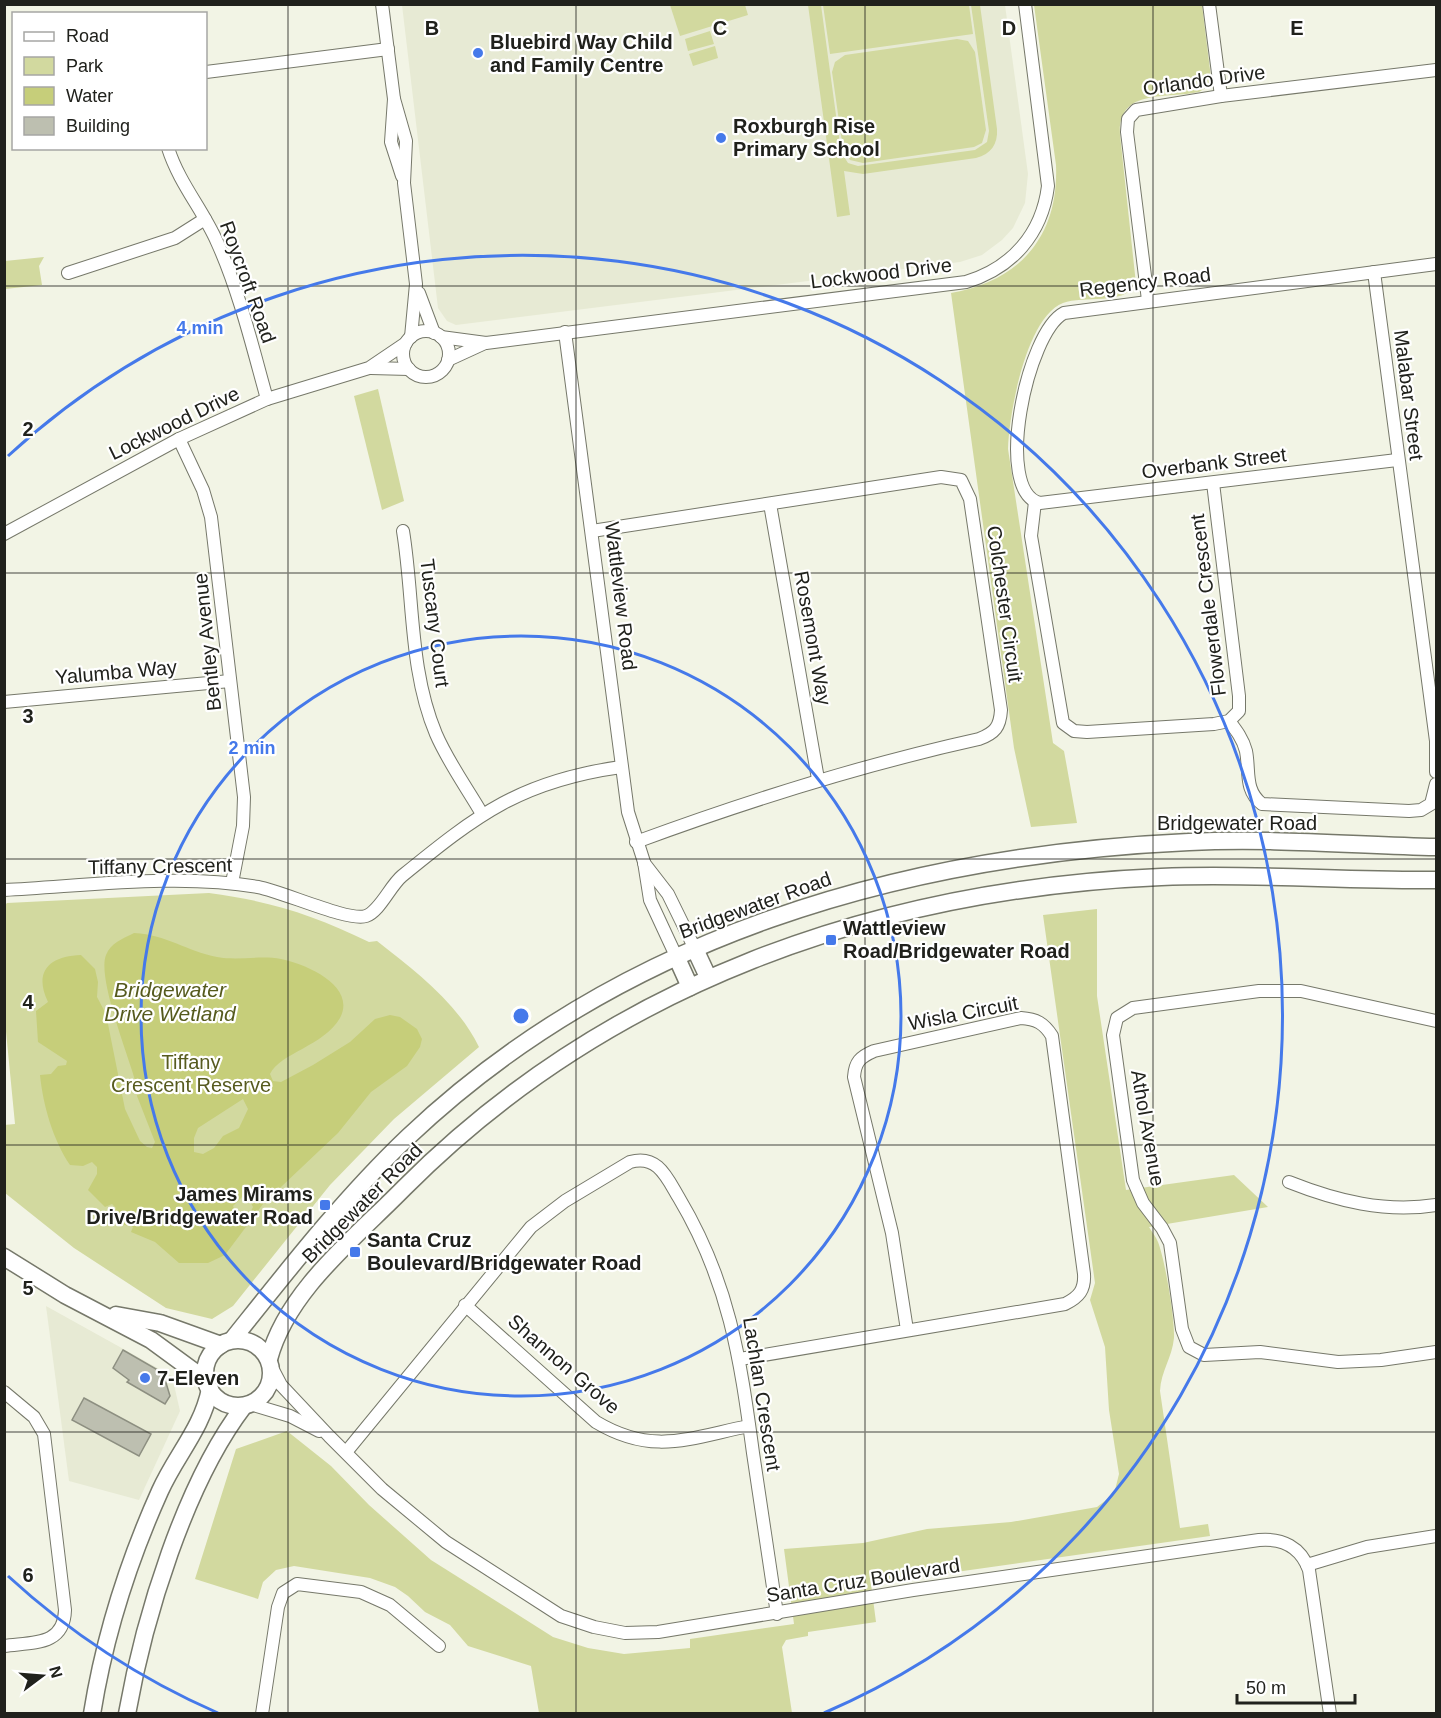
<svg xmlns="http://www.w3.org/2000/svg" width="1441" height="1718" viewBox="0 0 1441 1718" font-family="Arial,sans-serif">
  <rect width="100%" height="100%" fill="#f2f4e5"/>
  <g fill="#e7ead4">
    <path d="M402 5H1005L1028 174 1025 203 1013 228 1002 240 982 255 960 262 456 325 447 321 438 308Z"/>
    <path d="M46 1306 172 1376 180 1411 139 1500 69 1481Z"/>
  </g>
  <g fill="#d2d99f">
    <path d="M670 5H745L748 15 680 36Z"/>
    <path d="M808 5H821L841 152 848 163 858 166 975 150 987 142 989 131 971 5H980L997 129C998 144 991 154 976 158L863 174 844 171 850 215 837 217Z"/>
    <path d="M823 5H969L973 34 830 54Z"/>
    <path d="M1034 5H1202L1211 78 1207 87 1199 92C1166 99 1117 88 1120 135L1136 284C1123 306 1084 295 1063 303 1026 317 1009 414 1008 449L1053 743 1064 751 1077 823 1031 827 1014 748 951 293C1020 281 1059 236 1056 165Z"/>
    <path d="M710 31 714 44 688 51 685 39Z"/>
    <path d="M957 39 968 41 975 52 986 130 982 143 974 147 863 163 850 160 843 149 832 72 835 62 845 55Z"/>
    <path d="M715 46 718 58 693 66 689 54Z"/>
    <path d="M44 257 39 266 42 285 5 289V261Z"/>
    <path d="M378 389 404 501 382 510 354 396Z"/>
    <path d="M209 893C270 901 314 915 369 942L377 941C415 971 457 1002 479 1047L394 1119 330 1185 233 1306 212 1319 166 1308 74 1248 5 1193 4 1125 15 1124 4 1011V906L7 903Z"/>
    <path d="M1097 909V996L1126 1190 1234 1175 1268 1207 1149 1227C1152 1232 1156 1237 1158 1242 1165 1260 1175 1319 1174 1338 1172 1358 1161 1371 1160 1391L1180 1528 1208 1524 1210 1536 871 1584 876 1622 808 1632V1636L786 1640 782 1647 792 1713H539L531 1666 468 1646 450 1625 425 1612 408 1596 395 1587 370 1578 294 1566 276 1570 263 1582 258 1599 195 1579 236 1449 287 1431 331 1466 369 1505 431 1560 553 1637 588 1648 624 1654 690 1648V1639L794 1624 784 1549 863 1543 927 1529 1011 1522 1097 1507 1114 1494 1119 1474 1109 1410 1105 1347 1090 1300 1095 1283 1043 915Z"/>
  </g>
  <path fill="#c6ce7a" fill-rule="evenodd" d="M134 933C168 935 186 951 217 957 239 961 260 955 281 959 306 964 357 986 340 1018 324 1046 280 1053 270 1074L273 1081 281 1082 313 1065 350 1042 375 1019 390 1015 400 1017 417 1029 422 1039 420 1047 407 1066 371 1092 338 1133 263 1204 225 1255 208 1263H179L155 1242 131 1232 133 1227 117 1223 113 1217 116 1208 112 1204 105 1207 88 1190 97 1174V1167L92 1162 83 1166 70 1165C53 1140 43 1105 40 1075L51 1074 58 1066 66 1065 67 1061 38 1042 36 1011 48 1002C33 971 50 956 81 955L95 969 98 982 97 997 106 1014 125 1109 140 1141 147 1147 152 1148 155 1142 137 1096 135 1080C128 1055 97 977 106 955 111 943 122 939 134 933ZM243 1099 248 1109 239 1128 223 1136 214 1148 203 1154 194 1152V1138L198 1128ZM242 1197 250 1201 253 1207 249 1215 243 1217 236 1213 233 1206Z"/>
  <g fill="#bdbfb0" stroke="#8d8f81" stroke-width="1.5">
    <path d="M123 1350 163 1373 170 1396 165 1404 127 1382 129 1380 113 1368Z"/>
    <path d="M84 1398 151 1434 139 1456 72 1420Z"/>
  </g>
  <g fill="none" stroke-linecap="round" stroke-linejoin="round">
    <g stroke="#76786a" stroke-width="14">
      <g id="minor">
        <path d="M382 4 394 99 391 142 402 176"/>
        <path d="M1209 4 1221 96"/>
        <path d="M206 72 388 49"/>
        <path d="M394 99 406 141 404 183 416 284 411 337"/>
        <path d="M168 148C179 183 203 210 217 242 239 290 253 349 267 399"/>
        <path d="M1374 272 1436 741V772"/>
        <path d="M68 273 175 238 205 219"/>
        <path d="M419 293 434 333"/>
        <path d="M1148 300 1127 132 1128 119 1136 110 1221 96 1436 70"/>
        <circle cx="426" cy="354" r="23"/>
        <path d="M565 332 628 812 644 862 650 900 676 956"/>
        <path d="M441 337 486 343 966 282C1012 268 1042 234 1048 186L1025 4"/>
        <path d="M448 360 485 343"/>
        <path d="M371 368 409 369"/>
        <path d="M179 439 203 490 211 517 244 797 243 826 232 883"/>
        <path d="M1397 460 1040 503C993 492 1027 332 1064 313L1436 264"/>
        <path d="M1035 502 1031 536 1063 723 1074 731 1087 732 1214 724 1229 721 1239 711V696L1213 483"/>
        <path d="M770 504 818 779"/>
        <path d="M403 531C414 598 409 670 436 734 448 762 467 788 482 814"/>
        <path d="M592 531 941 477 961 480 970 499 1001 710C1000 727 995 733 979 739 861 765 750 800 636 842"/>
        <path d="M4 534 179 439 267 399 369 368 406 343"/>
        <path d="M4 702 230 681"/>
        <path d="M1229 721C1236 730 1243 739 1246 751 1250 771 1244 790 1262 804L1409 811 1421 810 1431 804 1436 784"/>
        <path d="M644 863 668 894 694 947"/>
        <path d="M4 890C85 886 179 873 258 887 284 892 349 922 366 916 380 911 390 886 402 876 478 814 521 781 621 767"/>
        <path d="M1436 1021 1301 991H1259L1133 1008 1117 1018 1113 1035 1133 1180 1143 1203 1162 1228 1170 1243 1182 1329 1189 1347 1204 1355 1260 1352 1338 1362 1381 1360 1436 1352"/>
        <path d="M1289 1182C1337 1201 1385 1213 1436 1205"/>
        <path d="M465 1305 596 1422C653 1456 689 1438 749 1426"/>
        <path d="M740 1359 1065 1304C1079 1297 1085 1290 1084 1274L1052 1036C1044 1023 1036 1019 1021 1018L874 1051C860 1057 855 1062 854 1077L892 1233 907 1330"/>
        <path d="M271 1366 281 1385 329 1436 382 1489 446 1542 561 1616 594 1627 625 1633 658 1632 913 1590 1259 1540C1282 1538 1301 1547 1309 1570L1330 1714"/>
        <path d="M4 1392 34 1417 44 1434 65 1610C64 1646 33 1642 4 1646"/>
        <path d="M250 1404 290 1416 319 1431"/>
        <path d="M347 1451 531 1227 565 1201 630 1162C658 1154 667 1178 679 1198 729 1282 740 1357 753 1453 761 1507 769 1560 777 1614"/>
        <path d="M1307 1565 1367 1547 1436 1536"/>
        <path d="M262 1714 278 1607 283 1593 297 1584 361 1592 390 1605 439 1646"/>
      </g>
    </g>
    <g stroke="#76786a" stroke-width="19">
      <g id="tertiary">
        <path d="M694 947 708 977"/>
        <path d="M676 956 690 987"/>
        <path d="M4 1257 65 1295 151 1340 207 1381"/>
        <path d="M116 1315 160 1323 221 1345"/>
        <path d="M232 1340C288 1270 343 1199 408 1137 620 936 902 855 1189 842 1271 838 1354 845 1436 847"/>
        <circle cx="238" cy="1373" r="33"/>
        <path d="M269 1359C287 1291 355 1238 404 1188 608 983 877 889 1161 877 1253 873 1345 881 1436 880"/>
        <path d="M92 1714C104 1639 129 1560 160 1491 176 1455 202 1429 210 1389"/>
        <path d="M127 1714C144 1618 185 1483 244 1406"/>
      </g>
    </g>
    <use href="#minor" stroke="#fff" stroke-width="12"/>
    <use href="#tertiary" stroke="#fff" stroke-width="16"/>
  </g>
  <path fill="none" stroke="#20211c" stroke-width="1.5" stroke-opacity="0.55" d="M288 4V1714M576 4V1714M865 4V1714M1153 4V1714M4 286H1436M4 573H1436M4 859H1436M4 1145H1436M4 1432H1436"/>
  <g fill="none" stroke="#4579ea" stroke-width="3">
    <circle cx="521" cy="1016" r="380"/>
    <path d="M218 1713A760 760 0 0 1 8 1576M8 456A760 760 0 1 1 824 1713"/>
  </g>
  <g fill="#4579ea" stroke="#fff" stroke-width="2">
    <circle cx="478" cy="53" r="6"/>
    <circle cx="721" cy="138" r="6"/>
    <rect x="825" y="934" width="12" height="12" rx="3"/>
    <rect x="319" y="1199" width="12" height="12" rx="3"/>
    <rect x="349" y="1246" width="12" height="12" rx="3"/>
    <circle cx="145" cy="1378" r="6"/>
  </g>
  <g text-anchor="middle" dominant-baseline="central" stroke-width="4.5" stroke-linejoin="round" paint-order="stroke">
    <g font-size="20" font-weight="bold" fill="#20211c" stroke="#fff" text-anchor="start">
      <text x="490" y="42">Bluebird Way Child<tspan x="490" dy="23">and Family Centre</tspan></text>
      <text x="733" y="126">Roxburgh Rise<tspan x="733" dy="23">Primary School</tspan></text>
      <text x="843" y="928">Wattleview<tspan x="843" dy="23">Road/Bridgewater Road</tspan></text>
      <text x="313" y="1194" text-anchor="end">James Mirams<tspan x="313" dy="23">Drive/Bridgewater Road</tspan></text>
      <text x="367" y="1240">Santa Cruz<tspan x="367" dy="23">Boulevard/Bridgewater Road</tspan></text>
      <text x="157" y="1378">7-Eleven</text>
    </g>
    <g font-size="20" fill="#20211c" stroke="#fff">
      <text transform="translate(1204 80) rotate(-8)">Orlando Drive</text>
      <text transform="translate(881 273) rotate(-7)">Lockwood Drive</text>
      <text transform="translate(248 282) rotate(70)">Roycroft Road</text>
      <text transform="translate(1145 282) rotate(-7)">Regency Road</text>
      <text transform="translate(1409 395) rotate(83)">Malabar Street</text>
      <text transform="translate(174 423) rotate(-26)">Lockwood Drive</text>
      <text transform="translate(1214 463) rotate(-7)">Overbank Street</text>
      <text transform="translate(621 596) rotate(83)">Wattleview Road</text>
      <text transform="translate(1005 604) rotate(82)">Colchester Circuit</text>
      <text transform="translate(1208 605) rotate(-97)">Flowerdale Crescent</text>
      <text transform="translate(435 623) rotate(83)">Tuscany Court</text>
      <text transform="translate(813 638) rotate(80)">Rosemont Way</text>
      <text transform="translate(207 642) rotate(-96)">Bentley Avenue</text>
      <text transform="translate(116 672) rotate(-5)">Yalumba Way</text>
      <text x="1237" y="823">Bridgewater Road</text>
      <text transform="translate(160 866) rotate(-1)">Tiffany Crescent</text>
      <text transform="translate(755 905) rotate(-20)">Bridgewater Road</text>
      <text transform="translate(963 1013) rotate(-11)">Wisla Circuit</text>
      <text transform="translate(1148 1128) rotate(80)">Athol Avenue</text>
      <text transform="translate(362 1203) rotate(-45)">Bridgewater Road</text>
      <text transform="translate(564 1364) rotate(41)">Shannon Grove</text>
      <text transform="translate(762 1394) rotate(81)">Lachlan Crescent</text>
      <text transform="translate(863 1580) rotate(-9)">Santa Cruz Boulevard</text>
    </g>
    <g font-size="20" fill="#575b1f" stroke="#fff">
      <text x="191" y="1062">Tiffany<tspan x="191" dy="23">Crescent Reserve</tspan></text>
    </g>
    <g font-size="21" font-style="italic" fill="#555a1d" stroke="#fff">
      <text x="170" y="989">Bridgewater<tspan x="170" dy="24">Drive Wetland</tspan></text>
    </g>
  </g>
  <g font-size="20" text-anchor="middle" font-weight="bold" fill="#20211c" stroke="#fff" stroke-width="4.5" stroke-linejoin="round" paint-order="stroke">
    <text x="432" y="35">B</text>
    <text x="720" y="35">C</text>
    <text x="1009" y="35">D</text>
    <text x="1297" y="35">E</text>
    <text x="28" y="436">2</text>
    <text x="28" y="723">3</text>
    <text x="28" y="1009">4</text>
    <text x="28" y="1295">5</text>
    <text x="28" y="1582">6</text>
  </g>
  <circle cx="521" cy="1016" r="9" fill="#4579ea" stroke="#fff" stroke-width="3"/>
  <g font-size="18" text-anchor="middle" font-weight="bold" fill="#4579ea" stroke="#fff" stroke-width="4.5" stroke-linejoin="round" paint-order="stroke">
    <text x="200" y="334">4 min</text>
    <text x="252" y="754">2 min</text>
  </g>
  <rect width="1441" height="1718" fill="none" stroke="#20211c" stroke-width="12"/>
  <rect x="12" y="12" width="195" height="138" fill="#ffffff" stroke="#a6a6a4" stroke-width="1.5"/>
  <rect x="24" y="32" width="30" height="9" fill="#ffffff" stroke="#a6a6a4" stroke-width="1.5"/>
  <text x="66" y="42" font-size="18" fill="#20211c">Road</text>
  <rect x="24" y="57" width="30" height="18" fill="#d2d99f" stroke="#a6a6a4" stroke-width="1.5"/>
  <text x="66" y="72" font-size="18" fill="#20211c">Park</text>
  <rect x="24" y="87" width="30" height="18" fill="#c6ce7a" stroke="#a6a6a4" stroke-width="1.5"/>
  <text x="66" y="102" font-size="18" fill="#20211c">Water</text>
  <rect x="24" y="117" width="30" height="18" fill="#bdbfb0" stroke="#a6a6a4" stroke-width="1.5"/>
  <text x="66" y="132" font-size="18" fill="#20211c">Building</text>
  <g transform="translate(42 1676) rotate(74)" stroke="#ffffff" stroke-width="4.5" paint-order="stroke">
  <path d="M0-4.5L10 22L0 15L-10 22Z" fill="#20211c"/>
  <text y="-9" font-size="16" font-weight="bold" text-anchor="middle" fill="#20211c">N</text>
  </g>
  <path d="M1237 1694v9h118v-9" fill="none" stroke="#20211c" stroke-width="3"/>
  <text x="1246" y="1694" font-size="18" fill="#20211c" stroke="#ffffff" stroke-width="4.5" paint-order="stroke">50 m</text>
</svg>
